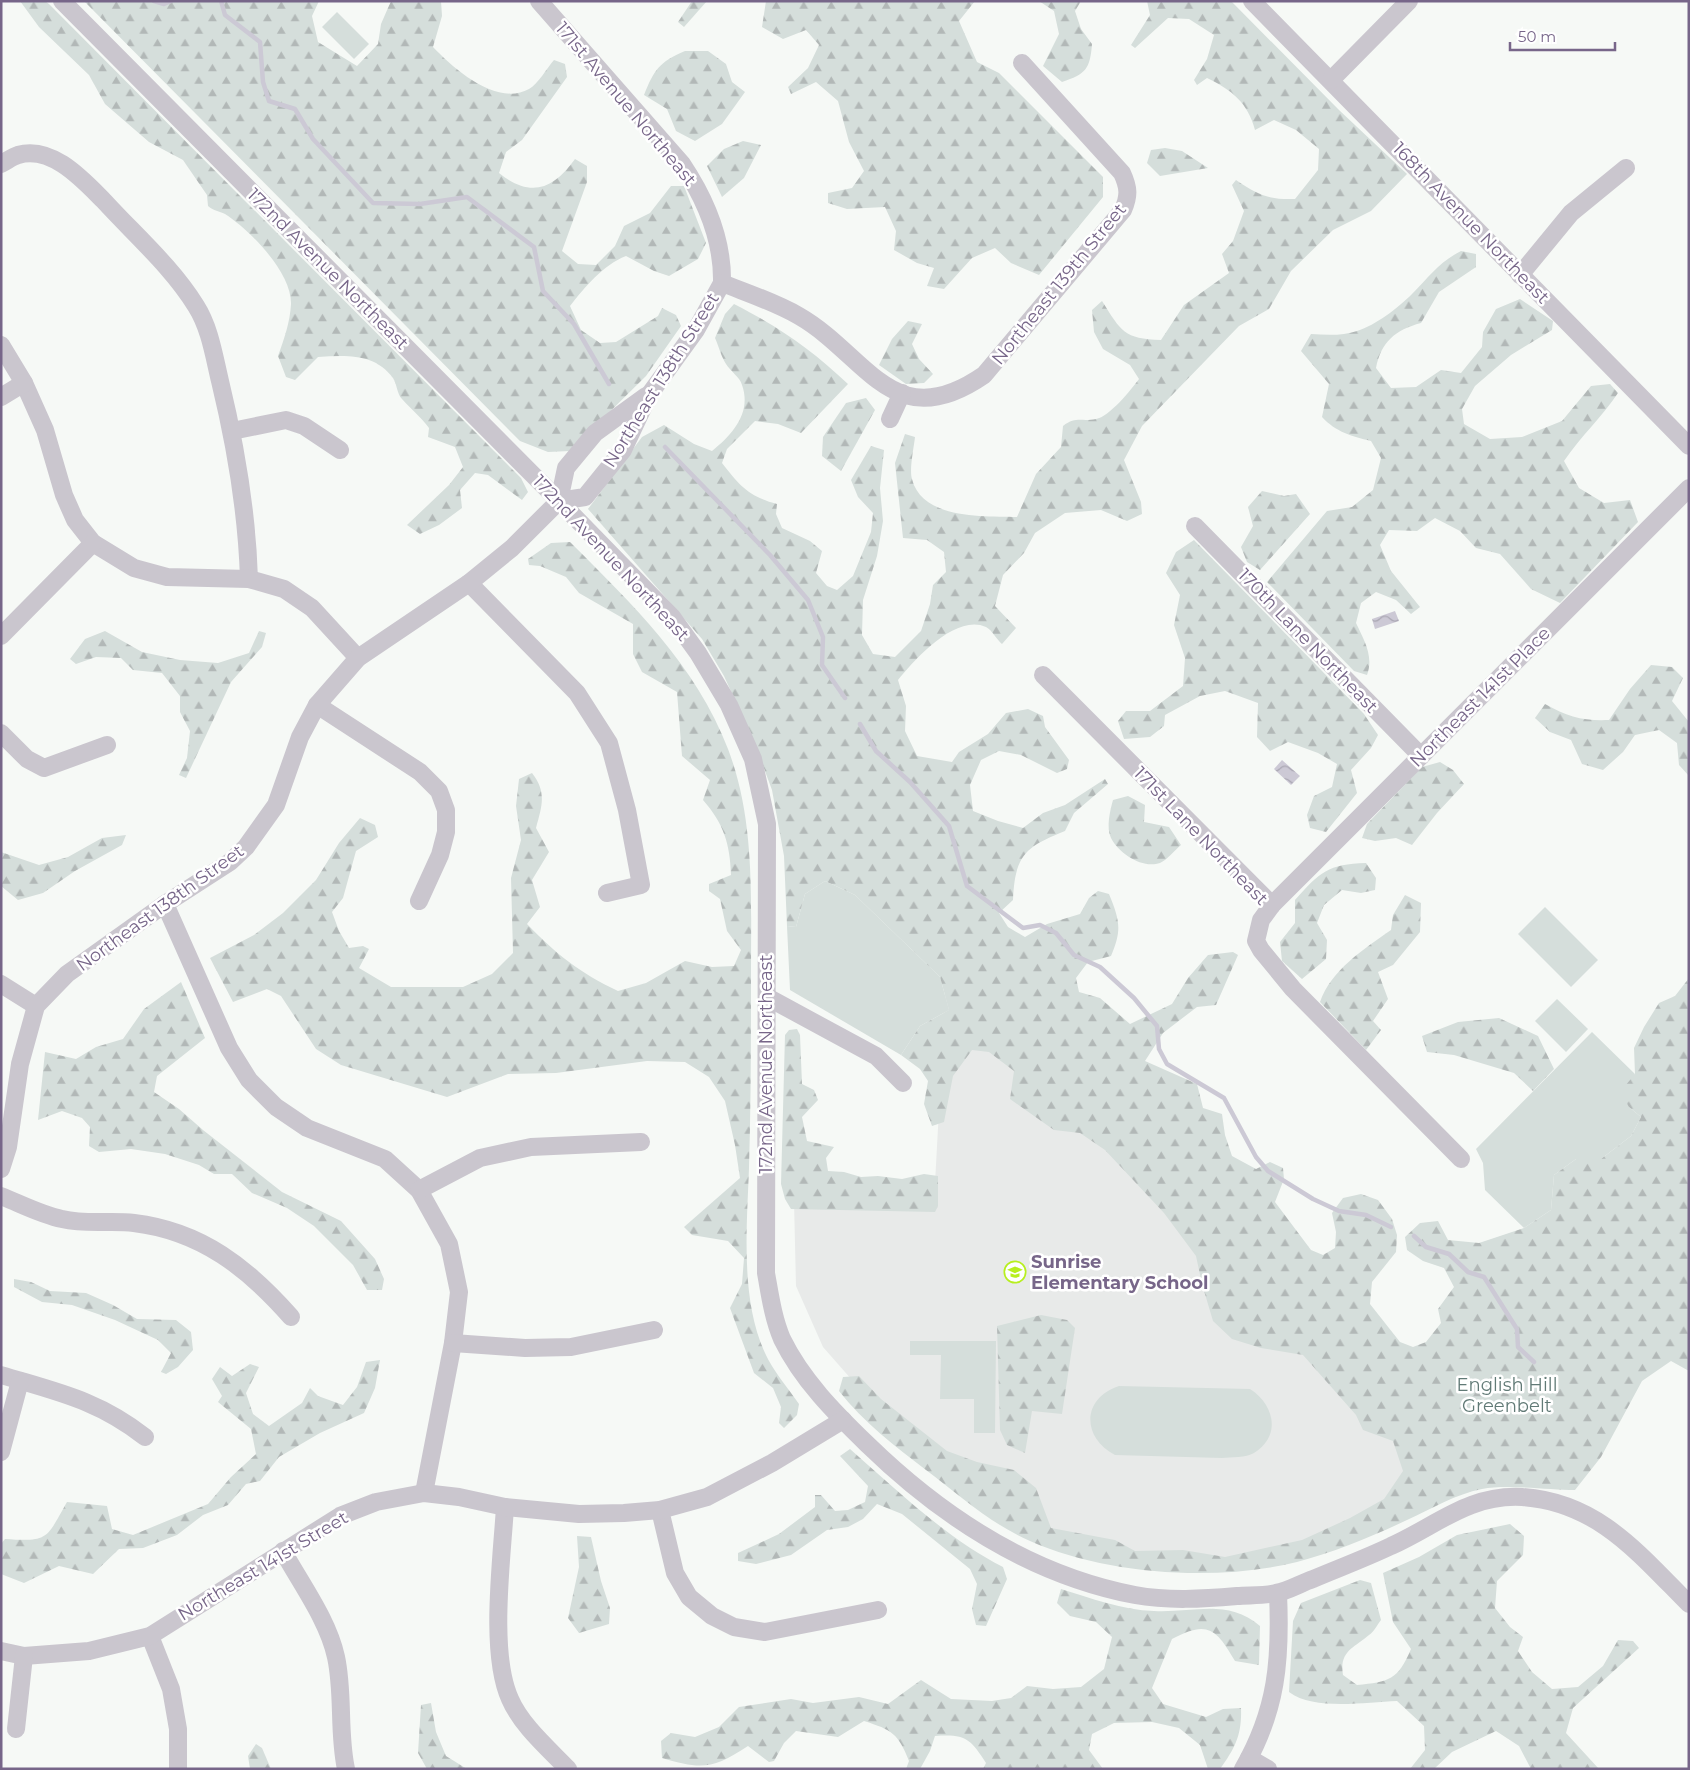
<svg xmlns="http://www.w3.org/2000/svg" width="1690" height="1770" viewBox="0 0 1690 1770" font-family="Montserrat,sans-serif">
  <defs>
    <pattern id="forest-firs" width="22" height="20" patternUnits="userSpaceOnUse" patternTransform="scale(1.25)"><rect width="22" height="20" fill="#d5dedb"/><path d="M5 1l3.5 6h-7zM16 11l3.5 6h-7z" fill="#b2b8b7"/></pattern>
    <pattern id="water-waves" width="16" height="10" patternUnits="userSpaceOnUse" patternTransform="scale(1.25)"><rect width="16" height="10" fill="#ccc9d5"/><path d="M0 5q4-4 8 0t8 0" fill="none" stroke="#aaa7b3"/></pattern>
  </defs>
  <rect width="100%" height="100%" fill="#f6f9f6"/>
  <path fill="#e8eae9" d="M946 980 1478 1487 1281 1562 1200 1572 1137 1562 1064 1543 881 1413 823 1347 796 1286 794 1201 934 1202Z"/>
  <g fill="#d5dedb">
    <path d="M337 12 369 44 354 59 322 27Z"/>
    <path d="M825 881 855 895 940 977 949 1010 920 1026 901 1055 790 990 787 926 796 927 805 894Z"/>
    <path d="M1545 907 1598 960 1571 987 1518 934Z"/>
    <path d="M1557 999 1588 1029 1566 1052 1535 1021Z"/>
    <path d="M1592 1032 1635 1074 1629 1107 1641 1117 1631 1136 1601 1159H1576L1554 1175 1551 1210 1524 1228 1485 1190 1483 1163 1476 1149Z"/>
    <path d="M910 1341H996L995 1433H974V1399H940L941 1355H910Z"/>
    <path d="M1119 1386 1250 1389C1274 1404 1282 1436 1254 1453 1246 1458 1231 1457 1222 1458L1115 1455C1081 1437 1082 1398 1119 1386Z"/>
  </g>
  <g fill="url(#forest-firs)">
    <path d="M20 1H45L49 4 521 478 528 492 522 500 488 475 475 473 460 490 462 508 439 525 420 534 407 525 449 485 463 467 455 447 428 437 429 428C421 417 411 409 402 399 397 394 397 384 393 378 375 353 346 355 318 357L295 380 286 377 278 356C284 339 290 323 291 304 292 273 250 230 225 214 219 211 214 211 208 206L207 195 183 160 149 142 105 104 89 75 39 27Z"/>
    <path d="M84 1H319L312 16 318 42 357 66 378 44 381 24 391 1H441L442 16 433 47C454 69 497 107 529 89 538 84 547 68 554 60L565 64 567 77 522 140 506 152 499 173C530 198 553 190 575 159L587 166V182L562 251 578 264 596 265 615 246 624 226 650 213 671 186H684L706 243 698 259 669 276 654 271 626 256C603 265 585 287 570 306L581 330 600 343 616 342 658 316 662 308 676 315 681 326 646 376 570 451 548 452 520 441Z"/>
    <path d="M692 1H707L684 27 678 22Z"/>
    <path d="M766 1H975L959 21 977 62 999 73 1103 177V197L1039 275 1011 263 995 248 972 258 944 289 927 286 934 268 917 263 894 250 896 231 885 207 847 209 828 203V193L852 188 864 171 849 142 838 101 816 82 791 94 788 87 808 68 819 45 806 30 783 39 762 27Z"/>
    <path d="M1039 1H1081L1075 11 1081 29 1092 44C1090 69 1086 74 1062 82L1043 66 1059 34 1054 11Z"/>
    <path d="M1147 1H1231L1339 110 1407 174 1371 211 1333 230 1291 271 1269 309 1239 326 1142 426 1124 460 1141 502 1142 514 1127 521 1101 510 1065 513 1035 533 1024 553 1003 575 995 606 1016 628 1002 644C997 640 992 630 986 627 956 613 914 660 898 680L906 706 905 731 917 756 952 762 959 752 988 734 1006 713 1028 709 1043 716 1045 727 1069 760 1067 769 1057 773 1021 755 999 751 981 760 970 785 973 811 998 821 1023 828 1043 813 1065 805 1105 779 1108 784 1074 813 1065 831C1025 847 1015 855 1013 900L999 913 1008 927 1025 937 1047 924 1080 914 1089 898 1098 891 1109 894C1120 921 1122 930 1111 956L1088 962 1076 978 1079 992 1100 998 1130 1024 1172 1004 1188 978 1208 955 1233 952 1238 955 1216 1005 1197 1007 1163 1033 1145 1061 1197 1084 1203 1108 1222 1114 1225 1135 1232 1156 1256 1169 1270 1162 1283 1168 1284 1179 1275 1202 1311 1250 1323 1255 1335 1248 1336 1232 1332 1213 1343 1198 1361 1194 1378 1200 1392 1219 1397 1235 1396 1252 1372 1282 1370 1304 1400 1342 1413 1347 1426 1342 1441 1323 1438 1309 1454 1287 1444 1268 1423 1261 1407 1250 1405 1237 1420 1223 1438 1221 1448 1240 1479 1243 1524 1228 1551 1210 1554 1175 1576 1159H1601L1631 1136 1641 1117 1629 1107 1620 1092 1635 1074 1634 1048 1644 1027 1659 1003 1675 996 1689 978V1371L1671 1361 1642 1381 1601 1457 1575 1490C1548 1490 1507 1484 1482 1489 1456 1494 1431 1509 1407 1520 1371 1537 1335 1552 1297 1562 1216 1582 1107 1575 1030 1541 991 1524 959 1495 926 1470 895 1446 863 1422 839 1391L843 1377 859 1376 881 1399 947 1451 977 1462 1014 1470 1036 1488 1051 1528 1115 1540 1135 1551 1183 1550 1225 1557 1302 1540 1350 1518 1384 1499 1403 1471 1393 1441 1363 1430 1356 1415 1303 1355 1261 1348 1232 1339 1213 1321 1202 1284 1196 1256 1164 1213 1105 1150 1080 1133 1054 1130 1010 1099 1014 1071 989 1052 972 1050 953 1076 944 1122 932 1126 924 1104 928 1081 920 1069 901 1055 920 1026 949 1010 940 977 855 895 825 881 805 894 796 927 787 926 784 856 772 790 755 744 724 676 702 639 588 509 642 437 664 425 694 444 712 451C732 435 752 413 742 385 740 377 730 371 726 364 721 356 719 347 715 338L725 314 734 304C779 327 811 349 848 384L801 433 778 424 755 421 727 449 722 463C740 486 748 496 777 504L776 514 782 528 810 541 822 551 816 573 827 586 837 590 853 576 871 532 873 513 858 497 851 480 871 446 884 450 880 488 883 521 877 556 863 600 862 635 873 654 895 657 921 631 930 604 933 585 946 572 944 552 927 540 903 538 895 463 905 434 915 437C914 447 909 470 912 479 922 520 985 516 1017 517L1036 474 1061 447 1063 426C1076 416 1081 422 1096 419 1109 417 1131 390 1139 379L1130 365 1103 349 1094 332 1092 310 1102 301C1121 331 1124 339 1161 340L1184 305 1229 273 1222 254 1233 241 1244 211 1232 185 1236 180C1258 195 1269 200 1295 199L1318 170 1319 149 1296 130 1274 120 1255 130C1248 103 1232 90 1207 78L1197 85 1194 80 1207 59 1214 35 1189 19 1168 18 1135 48 1131 45 1150 15Z"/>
    <path d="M685 51H708L726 64 732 82 745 92 722 124 695 141 676 131 667 109 644 95C654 70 659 62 685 51Z"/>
    <path d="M743 141 761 145 744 178 722 197 707 166 724 149Z"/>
    <path d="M1165 148 1182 151 1208 168 1160 176 1147 163 1151 150Z"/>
    <path d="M1461 251 1476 254V267L1439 292 1421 323C1395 330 1381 342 1376 368L1391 388 1416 387 1441 370 1461 373 1482 347 1483 332 1496 309 1520 299 1553 321 1552 330 1511 355 1475 386 1462 409 1464 424 1490 439 1522 437 1562 421 1591 386 1610 384 1618 393C1602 417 1581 436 1564 461L1579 488 1604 503 1630 500 1638 522 1560 603 1531 589 1500 554 1476 548 1460 531 1435 518 1417 531 1389 530 1380 545 1391 571 1420 607 1411 614 1396 600 1376 592 1361 603 1356 623C1364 640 1374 656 1367 675L1354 671 1267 582 1327 511 1352 507 1373 490 1381 458 1371 441C1351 436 1336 432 1322 417L1329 384 1301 351 1311 334C1326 335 1343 336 1357 331 1376 325 1398 308 1412 294 1429 277 1439 262 1461 251Z"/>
    <path d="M908 321 922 324 912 344 919 359 933 374 924 383 906 384 879 365 892 339Z"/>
    <path d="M866 398 875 410 841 471 822 456 823 437 846 403Z"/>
    <path d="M1262 491 1284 496 1296 494 1310 514 1260 570 1247 562 1241 547 1253 526 1248 507Z"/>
    <path d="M1194 540 1364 714 1378 735 1371 748 1351 770 1357 793 1326 832 1310 828 1307 815 1314 796 1332 787 1337 764 1318 753 1288 742 1270 751 1257 737 1258 703 1225 691 1200 696 1165 715 1164 726 1150 737 1124 739 1118 721 1126 711H1150L1183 686 1185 658 1174 625 1180 595 1166 573 1176 552Z"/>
    <path d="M570 542C632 604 696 665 728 749 755 820 751 896 751 971 751 1037 751 1102 749 1168 747 1226 740 1299 765 1353 773 1371 788 1388 799 1404L797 1415 784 1428 779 1423 781 1407 773 1388 754 1373 730 1308 742 1284 744 1258 728 1241 692 1235 684 1227 740 1178 735 1145 725 1101 709 1077 685 1062 647 1061 556 1073 508 1074 447 1097 341 1065 316 1049 281 996 267 989 233 1002 210 958 254 935 283 913 316 880 339 843 360 818 375 825 378 837 356 851 343 898 332 912 339 931 349 948 363 946 369 949 359 968 391 987H463L492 974 513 953 511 878 521 840 516 806 519 779 532 773C547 792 542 806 536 828L549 852 532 880 540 907 527 924C556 954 580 973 618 991L646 983 685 961 712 967 734 966 741 950 727 931 720 899 709 891V884L731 875C730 844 724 824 703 800L710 780 682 756 677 692 642 672 633 654V624L579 593 566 577 540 566 529 565 528 559 551 543Z"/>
    <path d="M105 631 142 652 180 660 218 663 249 653 259 631 266 633 262 647 231 682 186 778 179 775 187 758 190 731 180 712V696L162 673 133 670 121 658 96 657 76 664 70 659 85 639Z"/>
    <path d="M1651 665 1672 667 1683 678 1672 701 1689 722V776L1679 765 1677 743 1659 730 1635 735 1623 752 1603 770 1582 764 1571 740 1550 732 1535 718 1545 704C1568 717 1583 721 1609 720L1630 689Z"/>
    <path d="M1440 762 1453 770 1464 784 1437 813 1412 845 1396 838 1375 841 1362 838 1367 824 1422 767Z"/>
    <path d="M1128 796 1145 805 1144 822 1169 827 1181 845C1175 850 1167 860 1160 863 1143 869 1119 854 1111 838 1106 827 1110 811 1113 800Z"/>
    <path d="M126 835 122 845 75 871 43 893 18 900 1 886V852L39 865 68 857 102 838Z"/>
    <path d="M1366 863 1376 878 1375 890 1361 893 1342 890 1324 905 1317 923 1327 940 1326 959 1302 979 1282 961 1280 942 1295 923V900C1320 872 1328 864 1366 863Z"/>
    <path d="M1405 895 1421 903 1420 932 1393 965 1378 972 1388 999 1373 1021 1381 1030 1366 1050 1320 1002C1331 970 1364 949 1391 930L1393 915Z"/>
    <path d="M181 982 205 1038 157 1076 154 1092 179 1109 203 1130 282 1192 341 1221 375 1259 384 1279 382 1290H367L353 1265 314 1226 287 1208 252 1193 232 1174H214L199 1165 165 1154 131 1149 99 1152 89 1146 90 1127 82 1118 62 1111 38 1120 45 1052 76 1059 96 1047 123 1039 144 1009Z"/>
    <path d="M1499 1018 1538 1036 1554 1069 1533 1091 1514 1073 1454 1055 1427 1052 1422 1036 1458 1022Z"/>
    <path d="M797 1029 800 1035 802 1084 814 1090 818 1100 802 1117 807 1141 834 1147 826 1158 828 1171 844 1172 861 1177 878 1176 902 1179 924 1174 938 1176V1206L935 1212 791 1209 785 1199 781 1184 785 1035 789 1030Z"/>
    <path d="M14 1279 31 1282 50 1291 86 1293 113 1305 137 1319 176 1320 191 1332 193 1350 178 1367 166 1374 161 1372 171 1353 158 1340 115 1320 72 1305 42 1302 14 1287Z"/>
    <path d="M1041 1315 1067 1320 1075 1328 1062 1414 1032 1411 1025 1453 1007 1445 1000 1430 997 1326Z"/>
    <path d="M380 1360 375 1388 364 1413 320 1433 279 1457 260 1481 246 1484 228 1505 203 1515 177 1535 143 1548 119 1549 93 1574 59 1566 24 1583 1 1574V1544L5 1539C49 1542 46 1539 67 1502L107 1506 112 1529 133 1535 208 1504 231 1477 256 1454 251 1429 218 1402 222 1396 212 1379 220 1367 232 1376 250 1364 259 1367 246 1393 253 1414 269 1426 302 1403 310 1388 318 1396 343 1405 357 1387 366 1362Z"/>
    <path d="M850 1449C898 1491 946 1538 1003 1567L1007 1579 986 1626 976 1625 972 1609 977 1584 970 1569 902 1514 877 1504 863 1519 848 1527 827 1530 791 1555 756 1564 738 1561V1553L779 1534 815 1507V1495H821L835 1511 848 1510 865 1502 868 1486 840 1456Z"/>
    <path d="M1510 1524 1524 1536 1523 1555 1497 1581 1495 1608 1510 1627 1523 1637 1518 1651 1532 1672 1552 1689 1578 1687 1603 1666 1618 1640 1633 1641 1639 1648 1573 1708 1566 1733 1599 1769H1531L1519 1746 1496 1731 1452 1752 1434 1769H1410L1425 1750 1424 1726 1397 1701C1366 1702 1314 1711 1289 1692L1293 1621 1301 1603 1360 1580 1371 1583 1381 1620C1377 1625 1374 1632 1369 1635 1354 1648 1339 1651 1343 1675L1357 1685C1389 1682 1398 1680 1411 1649L1393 1622 1383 1573 1419 1557 1457 1535Z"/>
    <path d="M577 1536 591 1537 601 1581 610 1608 609 1624 579 1633 568 1618 579 1567Z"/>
    <path d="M1061 1589C1090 1598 1123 1610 1154 1611 1193 1613 1228 1598 1260 1626L1259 1665 1235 1661C1216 1628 1207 1620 1172 1639L1152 1688 1163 1704 1206 1717 1223 1709 1241 1708C1242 1735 1235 1748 1220 1769H1208L1200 1745 1179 1728 1152 1722 1114 1723 1092 1734 1089 1750 1103 1769H983L986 1763C970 1738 965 1734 935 1736L930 1751 920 1769H906L909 1761C898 1733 892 1730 864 1721L838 1737 796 1731 784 1743 774 1761 769 1762 748 1746C713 1769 702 1770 662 1758L661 1741 671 1733 695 1737 719 1727 739 1707 791 1699 813 1703 859 1697 888 1704 921 1680 951 1699 992 1701 1011 1698 1027 1686 1053 1689 1081 1687 1104 1669 1112 1637 1096 1622 1070 1616 1057 1603Z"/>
    <path d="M431 1703 436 1732 446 1756 467 1769H427L418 1753 421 1705Z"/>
    <path d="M256 1744 262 1748 271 1769H250L248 1756Z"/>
  </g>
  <g fill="url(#water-waves)">
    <path d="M1395 611 1399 621 1375 629 1372 619Z"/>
    <path d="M1282 760 1300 776 1291 785 1274 769Z"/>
  </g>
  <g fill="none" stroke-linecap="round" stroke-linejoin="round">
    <g stroke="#ccc9d5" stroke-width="4.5">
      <path d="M154 1 164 4 171 1"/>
      <path d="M221 1 225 15 260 42 263 82 269 101 295 109 313 139 373 203 420 204 467 197 534 247 543 291 574 324 609 384"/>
      <path d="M665 447 770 555 808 600 823 637 822 665 845 698"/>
      <path d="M860 724 876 751 910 782 949 826 967 886 1023 928 1040 925 1056 933 1074 955 1100 967 1134 998 1157 1026 1159 1049 1167 1064 1224 1098 1256 1157 1268 1171 1313 1199 1339 1211 1366 1215 1391 1227"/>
      <path d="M1414 1236 1426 1247 1449 1254 1468 1272 1484 1277 1517 1329 1518 1347 1534 1362"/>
    </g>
    <g stroke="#cac6ce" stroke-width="18">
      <path d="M62 1 559 501 672 617 698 653 729 705 753 759 767 824 766 1273C770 1295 773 1318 782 1339 802 1380 835 1413 867 1444 942 1517 1031 1575 1135 1595 1168 1601 1203 1599 1237 1596 1250 1595 1263 1596 1276 1593 1288 1591 1301 1583 1313 1579 1339 1568 1366 1558 1391 1546 1436 1526 1469 1494 1522 1497 1598 1502 1639 1554 1689 1604"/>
      <path d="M539 1 682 164C706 200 723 239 722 283 747 293 775 302 799 316 867 355 893 438 984 375L1123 210C1129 196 1129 188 1122 173L1022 63"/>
      <path d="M1252 1 1689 446"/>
      <path d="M1331 80 1409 1"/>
      <path d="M1 164C7 161 12 157 18 155 52 145 83 180 104 201 135 235 172 267 196 306 210 328 214 356 220 381 236 447 247 512 249 579"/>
      <path d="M1520 275 1571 213 1626 168"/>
      <path d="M1 345 24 383 45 430 64 495 75 520 93 543 134 568 167 577 249 579 284 589 312 608 358 658"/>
      <path d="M1 397 24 383"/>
      <path d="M890 419 902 393"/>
      <path d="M232 431 286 420 304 426 340 450"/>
      <path d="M559 501 566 468 595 433 646 396"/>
      <path d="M1195 526 1421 756"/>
      <path d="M469 583 577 693 609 743 627 810 641 885 607 893"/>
      <path d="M1 636 93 543"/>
      <path d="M1043 675 1272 905"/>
      <path d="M317 705 420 772 439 791 446 810V832L440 855 419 901"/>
      <path d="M1 733 27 759 44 768 107 745"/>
      <path d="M165 904 229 1048 249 1080 276 1107 307 1128 385 1159 419 1190 449 1244 459 1292 453 1343 424 1493"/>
      <path d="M1 984 36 1006"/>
      <path d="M767 997 876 1056 903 1083"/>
      <path d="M1461 1159 1293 989 1261 950 1256 941 1261 920 1272 905 1689 488"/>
      <path d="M1 1169 8 1147 20 1064 36 1006 67 974 165 904 230 862 246 847 276 805 300 737 317 705 358 658 469 583 512 548 559 501 585 497 623 450 649 395 696 330 722 283"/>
      <path d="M419 1190 480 1158 531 1147 641 1142"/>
      <path d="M1 1196C21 1204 42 1215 62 1219 88 1225 110 1220 134 1223 201 1231 248 1268 291 1317"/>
      <path d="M453 1343 525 1348 571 1347 654 1330"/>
      <path d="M1 1375C57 1392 98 1400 145 1437"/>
      <path d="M1 1452 20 1381"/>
      <path d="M505 1507C502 1558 489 1653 510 1699 521 1725 549 1749 568 1769"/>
      <path d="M660 1510 675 1573 689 1597 712 1616 734 1627 765 1632 878 1610"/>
      <path d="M283 1551C301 1584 328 1620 336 1657 344 1694 338 1732 346 1769"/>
      <path d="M150 1636 171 1689 178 1729V1769"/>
      <path d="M1 1651 24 1656 89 1651 150 1636 340 1516 376 1502 424 1493 459 1497 505 1507 579 1514 624 1513 660 1510 707 1497 772 1463 843 1420"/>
      <path d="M16 1729 24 1656"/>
      <path d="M1249 1758 1268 1769"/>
      <path d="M1243 1769C1277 1710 1281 1660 1278 1593"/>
    </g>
  </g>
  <defs>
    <g id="school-ring" transform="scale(1.125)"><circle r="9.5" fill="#fff" stroke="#b7ef1f" stroke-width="1.5"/><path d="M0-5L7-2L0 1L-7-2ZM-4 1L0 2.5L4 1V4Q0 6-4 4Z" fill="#b7ef1f"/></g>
  </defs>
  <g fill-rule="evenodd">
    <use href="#school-ring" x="1015" y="1272"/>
  </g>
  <g text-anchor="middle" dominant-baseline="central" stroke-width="5" stroke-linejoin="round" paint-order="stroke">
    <g font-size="18" fill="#776689" stroke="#fff">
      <text transform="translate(626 104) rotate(50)">171st Avenue Northeast</text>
      <text transform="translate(1471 223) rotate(46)">168th Avenue Northeast</text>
      <text transform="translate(328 269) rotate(45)">172nd Avenue Northeast</text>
      <text transform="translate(1059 284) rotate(-51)">Northeast 139th Street</text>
      <text transform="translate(661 380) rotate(-58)">Northeast 138th Street</text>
      <text transform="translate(611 558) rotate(47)">172nd Avenue Northeast</text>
      <text transform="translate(1308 641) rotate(46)">170th Lane Northeast</text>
      <text transform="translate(1480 697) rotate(-45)">Northeast 141st Place</text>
      <text transform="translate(1201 836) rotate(46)">171st Lane Northeast</text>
      <text transform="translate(160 908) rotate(-36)">Northeast 138th Street</text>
      <text transform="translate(766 1064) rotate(-90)">172nd Avenue Northeast</text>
      <text transform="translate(263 1566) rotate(-31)">Northeast 141st Street</text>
    </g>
    <g font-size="18" font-weight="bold" fill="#776689" stroke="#fff" text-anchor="start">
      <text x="1031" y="1262">Sunrise<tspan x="1031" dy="21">Elementary School</tspan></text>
    </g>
    <g font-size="18" fill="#617a76" stroke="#fff">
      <text x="1507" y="1385">English Hill<tspan x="1507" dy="21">Greenbelt</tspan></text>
    </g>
  </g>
  <rect width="1690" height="1770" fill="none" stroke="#776689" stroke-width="5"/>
  <path d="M1510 42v8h105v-8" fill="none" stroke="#776689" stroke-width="2.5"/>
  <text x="1518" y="42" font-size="15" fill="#776689" stroke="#ffffff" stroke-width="4" paint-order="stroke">50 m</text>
</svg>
